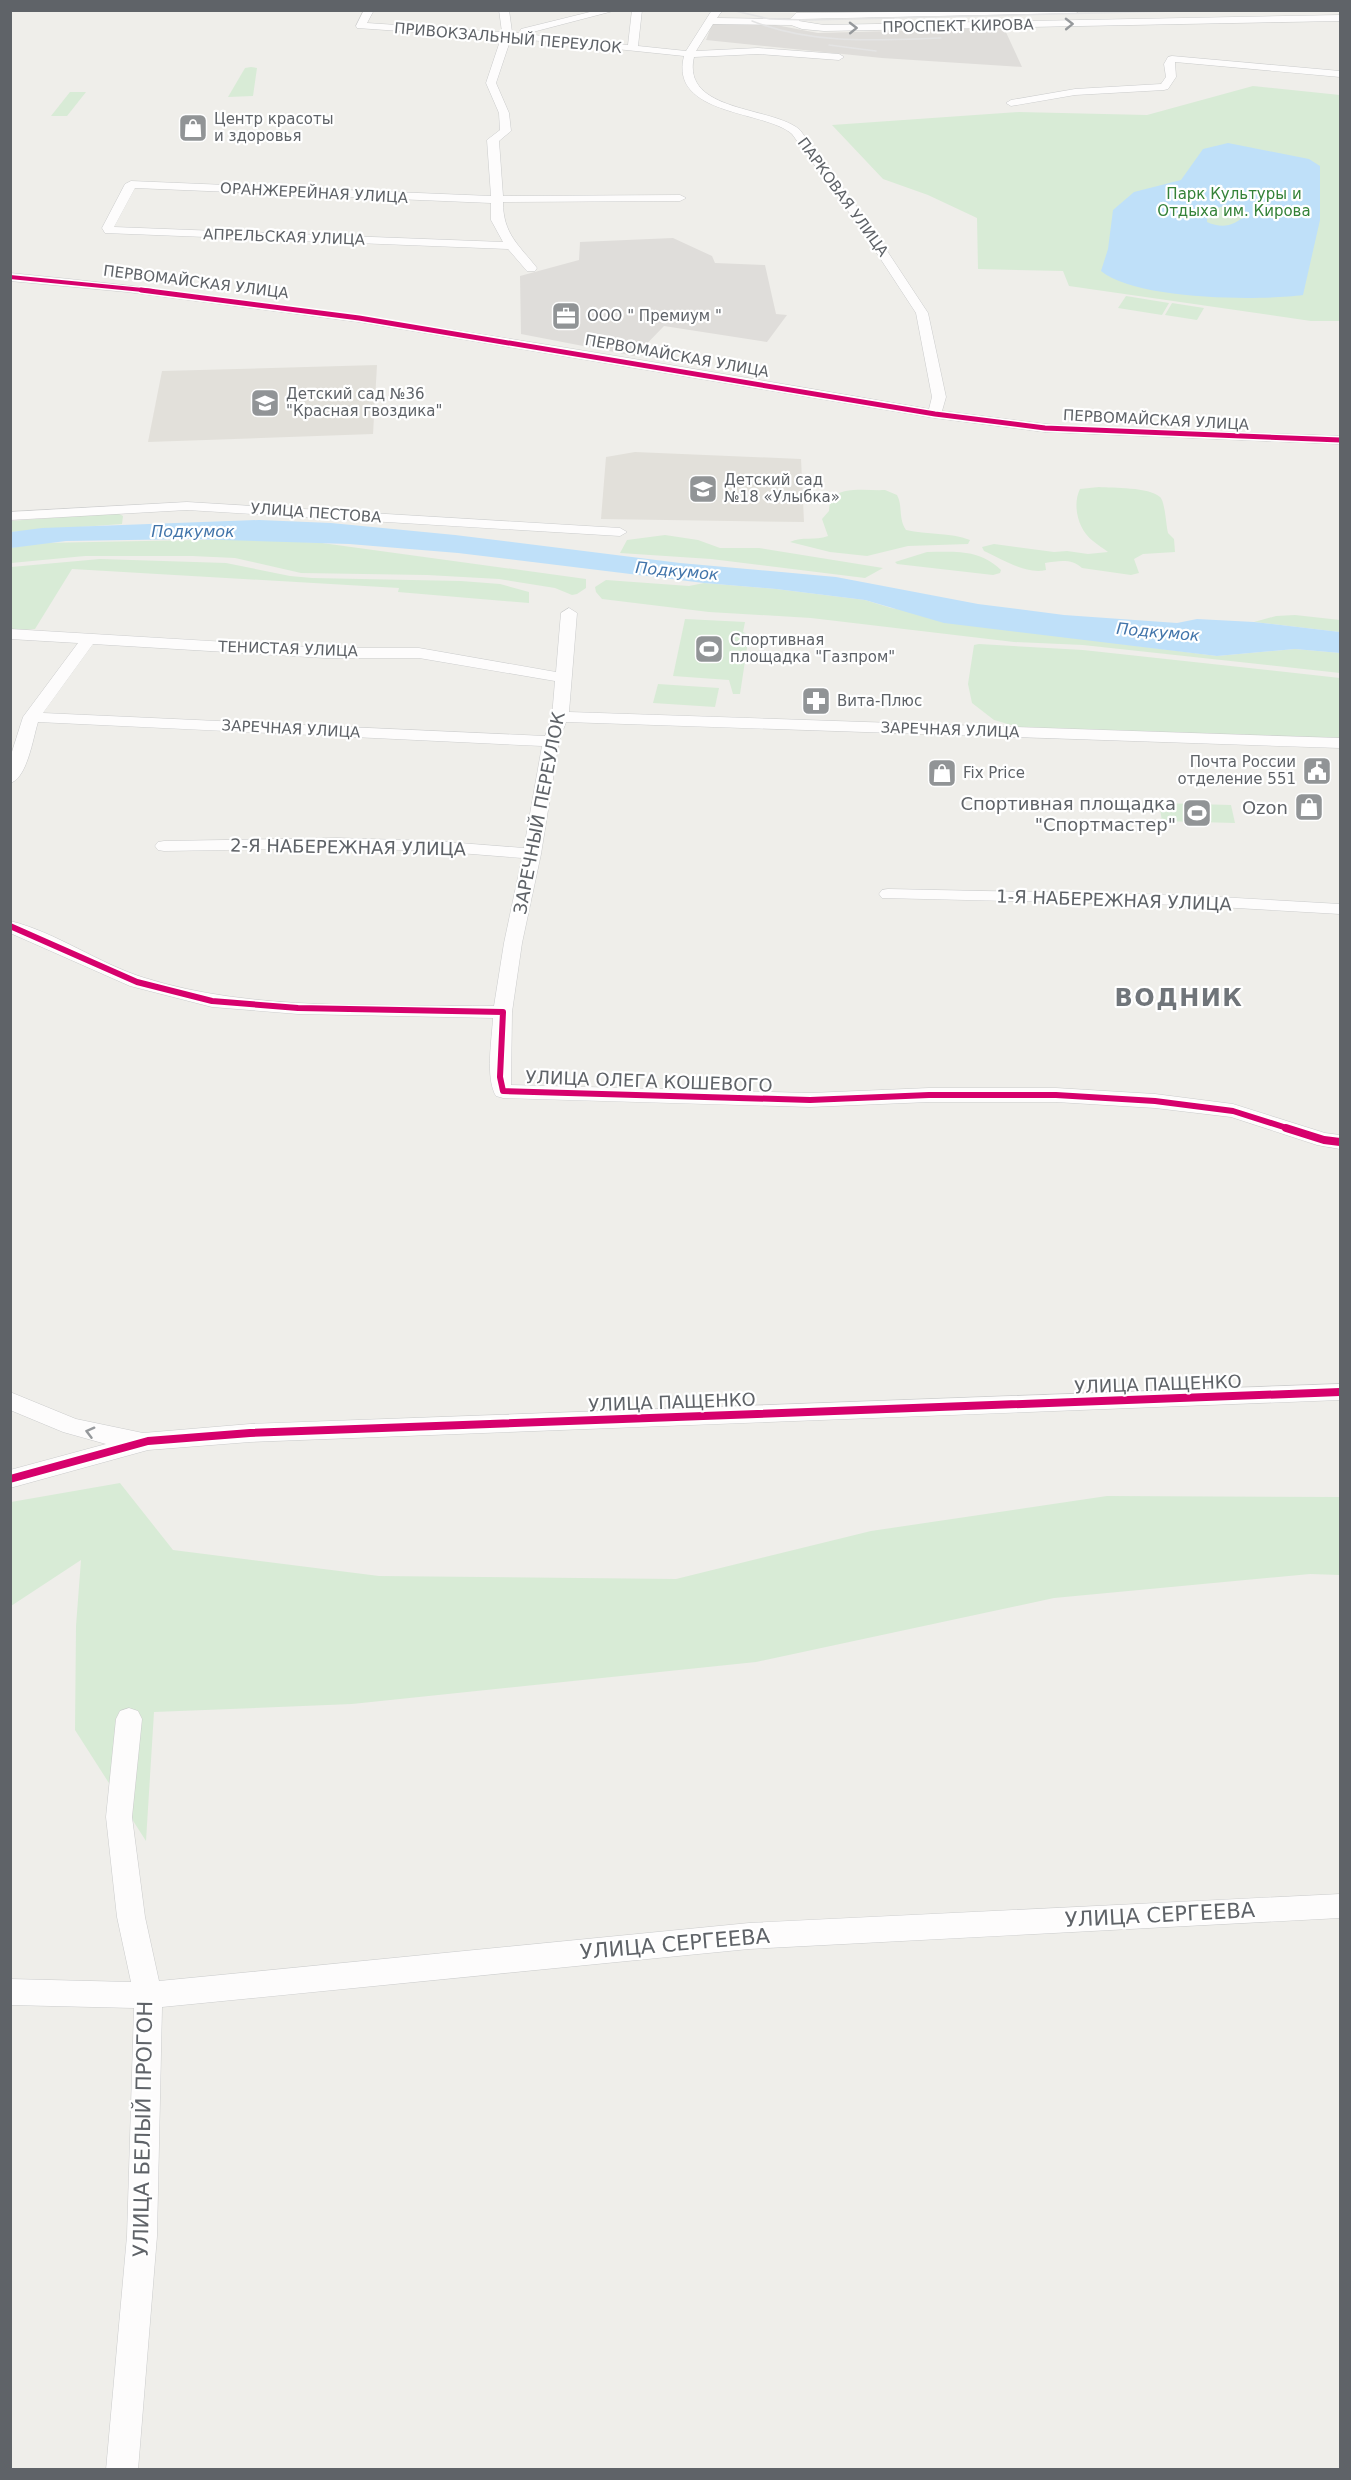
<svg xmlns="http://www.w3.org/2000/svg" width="1351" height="2480" viewBox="0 0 1351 2480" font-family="'DejaVu Sans',sans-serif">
  <rect width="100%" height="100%" fill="#efeeea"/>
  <g fill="#dfddda">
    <path d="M713 22 765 23 818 33 1004 28 1022 67 882 58 706 40Z"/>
    <path d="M673 238 712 256 715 263 765 265 776 314 787 315 767 342 664 326 635 356 521 334 520 276 579 260 580 242Z"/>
  </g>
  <g fill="#e2e0da">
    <path d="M377 365 373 434 148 442 162 371Z"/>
    <path d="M635 452 801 459 804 522 601 519 606 457Z"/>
  </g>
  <g fill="#d8ebd6">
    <path d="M251 67 257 68 253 96 228 97 245 68Z"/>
    <path d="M1253 86 1340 95V321H1311L1069 286 1063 271 978 269 977 218 928 195 883 179 832 125 1019 112 1147 115Z"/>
    <path d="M70 92H86L67 116H51Z"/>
    <path d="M1126 296 1169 303 1162 315 1118 308Z"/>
    <path d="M1172 303 1204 308 1197 320 1165 315Z"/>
    <path d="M1099 487C1113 488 1149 487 1160 497 1165 501 1166 525 1168 533L1174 539 1175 552 1143 554 1134 559 1139 573 1131 575 1082 568C1072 558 1058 561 1045 563L1046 570C1026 575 1002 559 984 551L982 547 994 544 1054 552 1067 551 1088 554 1108 552C1104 549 1098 545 1093 541 1078 530 1072 505 1080 489Z"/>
    <path d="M885 490 897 495C903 506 898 518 906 530 927 535 950 532 970 540L968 544 908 546 867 556 830 552 790 542C802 536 815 541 828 536L822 519 829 511 830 499C843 486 868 491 885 490Z"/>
    <path d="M117 513 123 516 122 524 11 532 10 521Z"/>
    <path d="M665 535 698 540 720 548H759L883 568 865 578 711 559 620 553 627 540Z"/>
    <path d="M250 539 322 543 586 579V588L577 594 572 595 555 588 499 579 427 575 301 573 235 558 192 556H85L11 563 10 548 41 543Z"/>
    <path d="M927 552C956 552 979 549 1001 570L1000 573 993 575 897 564 895 562Z"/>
    <path d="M100 559 226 563 290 576 312 578 461 581 500 584 529 592V603L398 592 399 588 72 569 35 629 11 631V567Z"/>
    <path d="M606 580 689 586 704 583 776 589 865 600 891 608 1007 629 1217 656 1295 649 1340 653V673L1083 645 1014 642 811 618 709 612 602 599 596 592 595 587Z"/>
    <path d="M1295 615 1340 620V632L1254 622 1276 616Z"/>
    <path d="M685 619 745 622 743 632 749 635 740 694H733L729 680 673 676Z"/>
    <path d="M979 644 1083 650 1340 678V739L1025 729 994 720 972 703 968 684 974 645Z"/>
    <path d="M658 684 719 688 715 707 653 703Z"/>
    <path d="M1159 803 1231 805 1235 823 1162 821Z"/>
    <path d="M120 1483 173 1550 379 1576 676 1579 871 1531 1107 1496 1340 1497V1575L1310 1574 1054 1598 756 1662 352 1704 154 1712 146 1841 75 1730 76 1626 81 1560 11 1606V1502Z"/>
  </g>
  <g fill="#bfe0f9" fill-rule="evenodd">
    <path d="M1228 143 1309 159 1320 166V220L1303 295C1258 301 1136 300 1101 271L1108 249 1113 210 1134 192 1181 180 1203 149ZM1225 206H1239L1247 214C1234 226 1223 229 1207 222L1208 210Z"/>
    <path d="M259 520 331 523 455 535 680 563 836 577 978 604 1064 615 1177 623 1197 619 1254 622 1340 632V653L1295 649 1217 656 944 623 865 600 776 589 704 583 458 553 349 544 190 539 66 541 11 548V532L42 528Z"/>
  </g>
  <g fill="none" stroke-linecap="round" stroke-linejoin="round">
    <g stroke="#cbcccc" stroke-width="1">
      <g id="minor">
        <path d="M364 10H374L367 23 502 32 499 10H509L512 32 524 34 520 31 521 29 598 10H617L525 34 628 45 632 10H642L638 46 686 51 712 10 722 11 717 18 790 19 796 13 1081 10 1076 13 800 19 799 21 824 25 1340 15V21L824 31 802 29 791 25 713 24 696 51 758 48 839 54 844 57 839 60 758 54 694 57C681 113 773 106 800 130L868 222 928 313 946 397 942 411 1045 424 1104 428 1340 436V444L1045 432 935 418 359 322 127 292 10 281V273C319 303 624 357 929 409L932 397 916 313 859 226 792 134C765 110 669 116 684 56L511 38 496 83 509 113 511 131 499 141 503 196 680 195 686 198 680 201 503 202C503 234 519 245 537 268L535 271H527L508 249 105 233 102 228 125 184 131 181 491 196 487 140 500 130 499 113 486 83 501 38 357 28 356 26ZM135 188 491 203V220L503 242 114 227Z"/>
        <path d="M1172 56 1340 71V77L1175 62 1176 77 1168 89 1164 90 1075 95 1011 106 1006 103 1011 100 1075 89 1161 84 1166 77 1164 64 1168 57Z"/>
        <path d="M187 502 620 528 627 532 620 536 187 510 10 520V512Z"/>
        <path d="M569 608 577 613 569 712 1340 738V748L566 722 559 741 541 854 522 943 512 1012 511 1085 810 1093 929 1088H1056L1155 1094 1233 1104 1325 1133 1340 1135V1149L1317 1145 1231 1117 1155 1108 1056 1102H929L810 1107 503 1098 496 1096C485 1078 492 1039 493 1018L298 1014 212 1007 130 986 10 933V921C56 932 99 964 145 978 253 1012 381 1004 494 1006L504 943 522 858 434 851 337 848 164 851 158 850 155 846 158 842 164 841 337 838 434 841 524 848 542 746 38 722C33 738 27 779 10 783V758L23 717 78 643 10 639V629L325 648H419L556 672 561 613ZM93 644 325 658H419L555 681 552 717 545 736 43 713Z"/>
        <path d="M888 889 1184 895 1340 904V914L1184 905 882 898 879 894 882 890Z"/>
        <path d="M1340 1384V1400L250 1442 148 1450 10 1488V1470L106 1444 63 1432 10 1410V1392L76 1419 143 1433 250 1424Z"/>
        <path d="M129 1708 138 1711 142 1719 132 1817 145 1917 159 1981 749 1923 1340 1894V1918L749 1949 162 2007 157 2236 138 2470H106L127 2236 134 2008 10 2005V1979L131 1982 117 1917 106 1817 116 1719 120 1711Z"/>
      </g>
    </g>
    <use href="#minor" fill="#fdfcfc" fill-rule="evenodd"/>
    <g stroke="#e4e4e4" stroke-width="1.5">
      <path d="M731 10 770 19 808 20 1219 10"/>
      <path d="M752 21C814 45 876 40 941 38"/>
      <path d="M829 45 876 51"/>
    </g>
    <g stroke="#fff" stroke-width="6">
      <path id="cycleway-far3" d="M10 277 153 291"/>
    </g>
    <g stroke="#fff" stroke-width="8">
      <path id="cycleway-far2" d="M141 290 359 318 935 414 1045 428 1340 440"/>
    </g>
    <g stroke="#fff" stroke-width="9">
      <path id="cycleway-far1" d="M10 926 137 982 212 1001 298 1008 503 1012 500 1077 503 1091 810 1100 929 1095H1056L1155 1101 1233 1111 1290 1129"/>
    </g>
    <g stroke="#fff" stroke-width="12">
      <g id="cycleway">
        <path d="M1286 1128 1324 1140 1340 1142"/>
        <path d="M10 1479 148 1441 250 1433 1340 1392"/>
      </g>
    </g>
    <use href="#cycleway-far3" stroke="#d6006c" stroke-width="4"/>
    <use href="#cycleway-far2" stroke="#d6006c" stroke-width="5"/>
    <use href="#cycleway-far1" stroke="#d6006c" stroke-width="6"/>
    <use href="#cycleway" stroke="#d6006c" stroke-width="8"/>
  </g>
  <defs><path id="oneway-chevron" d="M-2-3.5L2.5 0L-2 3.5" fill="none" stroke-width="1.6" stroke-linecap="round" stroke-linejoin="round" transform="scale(1.5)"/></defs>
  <g stroke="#96999c">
    <use href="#oneway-chevron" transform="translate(1069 24) rotate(-1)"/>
    <use href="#oneway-chevron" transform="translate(853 28) rotate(-1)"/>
    <use href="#oneway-chevron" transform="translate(90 1432) rotate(-165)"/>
  </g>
  <defs>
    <g id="shop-square" transform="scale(1.5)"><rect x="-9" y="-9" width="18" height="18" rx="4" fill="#919496" stroke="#fff"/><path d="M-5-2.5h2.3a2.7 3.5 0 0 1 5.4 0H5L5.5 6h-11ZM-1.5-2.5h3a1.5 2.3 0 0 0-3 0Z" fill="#fff"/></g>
    <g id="office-square" transform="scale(1.5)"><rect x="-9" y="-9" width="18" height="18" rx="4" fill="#919496" stroke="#fff"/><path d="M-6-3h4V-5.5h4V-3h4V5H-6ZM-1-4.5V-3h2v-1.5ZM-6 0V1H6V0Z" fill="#fff"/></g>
    <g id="school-square" transform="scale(1.5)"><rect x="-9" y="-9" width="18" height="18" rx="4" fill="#919496" stroke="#fff"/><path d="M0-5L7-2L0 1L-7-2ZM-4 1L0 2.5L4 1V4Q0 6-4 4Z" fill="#fff"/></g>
    <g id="stadium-square" transform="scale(1.5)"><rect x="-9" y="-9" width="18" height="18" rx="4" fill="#919496" stroke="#fff"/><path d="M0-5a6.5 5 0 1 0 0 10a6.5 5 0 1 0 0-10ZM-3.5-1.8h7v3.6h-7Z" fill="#fff"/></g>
    <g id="pharmacy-square" transform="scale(1.5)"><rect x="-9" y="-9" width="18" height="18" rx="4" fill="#919496" stroke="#fff"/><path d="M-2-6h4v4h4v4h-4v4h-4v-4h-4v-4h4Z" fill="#fff"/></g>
    <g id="civic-square" transform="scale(1.5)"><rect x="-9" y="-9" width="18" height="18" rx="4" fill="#919496" stroke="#fff"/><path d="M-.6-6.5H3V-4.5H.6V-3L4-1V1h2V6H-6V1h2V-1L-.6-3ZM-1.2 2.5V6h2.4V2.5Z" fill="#fff"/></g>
  </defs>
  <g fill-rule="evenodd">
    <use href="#shop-square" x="193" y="128"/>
    <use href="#office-square" x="566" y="316"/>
    <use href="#school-square" x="265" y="403"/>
    <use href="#school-square" x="703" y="489"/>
    <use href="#stadium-square" x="709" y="649"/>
    <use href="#pharmacy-square" x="816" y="701"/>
    <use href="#civic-square" x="1317" y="771"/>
    <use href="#shop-square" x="942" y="773"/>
    <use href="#shop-square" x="1309" y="807"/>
    <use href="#stadium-square" x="1197" y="813"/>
  </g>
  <g text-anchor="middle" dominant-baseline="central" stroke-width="4.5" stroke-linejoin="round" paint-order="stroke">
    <g font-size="15" fill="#5f6368" stroke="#fff">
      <text transform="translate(958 26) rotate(-1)">ПРОСПЕКТ КИРОВА</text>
      <text transform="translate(508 38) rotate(5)">ПРИВОКЗАЛЬНЫЙ ПЕРЕУЛОК</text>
      <text transform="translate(314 193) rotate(3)">ОРАНЖЕРЕЙНАЯ УЛИЦА</text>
      <text transform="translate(843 197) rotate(54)">ПАРКОВАЯ УЛИЦА</text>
      <text transform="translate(284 237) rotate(2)">АПРЕЛЬСКАЯ УЛИЦА</text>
      <text transform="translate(196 282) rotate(7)">ПЕРВОМАЙСКАЯ УЛИЦА</text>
      <text transform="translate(677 356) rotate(10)">ПЕРВОМАЙСКАЯ УЛИЦА</text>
      <text transform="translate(1156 420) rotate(3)">ПЕРВОМАЙСКАЯ УЛИЦА</text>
      <text transform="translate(316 513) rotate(4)">УЛИЦА ПЕСТОВА</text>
      <text transform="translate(288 649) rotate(2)">ТЕНИСТАЯ УЛИЦА</text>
      <text transform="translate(291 729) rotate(3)">ЗАРЕЧНАЯ УЛИЦА</text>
      <text transform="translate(950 730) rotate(2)">ЗАРЕЧНАЯ УЛИЦА</text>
    </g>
    <g font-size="15" fill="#5f6368" stroke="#fff" text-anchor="start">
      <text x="214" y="119">Центр красоты<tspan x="214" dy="17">и здоровья</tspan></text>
      <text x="587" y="316">ООО " Премиум "</text>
      <text x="286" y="394">Детский сад №36<tspan x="286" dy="17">"Красная гвоздика"</tspan></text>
      <text x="724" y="480">Детский сад<tspan x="724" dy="17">№18 «Улыбка»</tspan></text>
      <text x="730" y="640">Спортивная<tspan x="730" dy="17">площадка "Газпром"</tspan></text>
      <text x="837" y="701">Вита-Плюс</text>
      <text x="1296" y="762" text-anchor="end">Почта России<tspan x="1296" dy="17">отделение 551</tspan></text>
      <text x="963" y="773">Fix Price</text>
    </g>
    <g font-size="15" fill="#348238" stroke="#fff">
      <text x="1234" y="194">Парк Культуры и<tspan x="1234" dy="17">Отдыха им. Кирова</tspan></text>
    </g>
    <g font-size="16" font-style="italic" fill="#4174aa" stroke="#fff">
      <text x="193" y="531">Подкумок</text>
      <text transform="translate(677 571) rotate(5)">Подкумок</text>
      <text transform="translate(1158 632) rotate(5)">Подкумок</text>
    </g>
    <g font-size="18" fill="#5f6368" stroke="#fff" text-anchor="end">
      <text x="1176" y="803">Спортивная площадка<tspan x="1176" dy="21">"Спортмастер"</tspan></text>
      <text x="1288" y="807">Ozon</text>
    </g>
    <g font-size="18" fill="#5f6368" stroke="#fff">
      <text transform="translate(539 813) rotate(-79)">ЗАРЕЧНЫЙ ПЕРЕУЛОК</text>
      <text transform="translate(348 847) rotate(1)">2-Я НАБЕРЕЖНАЯ УЛИЦА</text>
      <text transform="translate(1114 900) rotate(2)">1-Я НАБЕРЕЖНАЯ УЛИЦА</text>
      <text transform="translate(649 1081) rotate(2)">УЛИЦА ОЛЕГА КОШЕВОГО</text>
      <text transform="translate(1158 1384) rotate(-2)">УЛИЦА ПАЩЕНКО</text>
      <text transform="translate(672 1402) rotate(-2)">УЛИЦА ПАЩЕНКО</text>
    </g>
    <g font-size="21" fill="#5f6368" stroke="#fff">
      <text transform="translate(1160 1915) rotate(-3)">УЛИЦА СЕРГЕЕВА</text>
      <text transform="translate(675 1944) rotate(-5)">УЛИЦА СЕРГЕЕВА</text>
      <text transform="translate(143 2129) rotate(-89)">УЛИЦА БЕЛЫЙ ПРОГОН</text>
    </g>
    <g font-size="24" font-weight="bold" letter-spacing="1.5" fill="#70757a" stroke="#fff">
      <text x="1179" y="998">ВОДНИК</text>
    </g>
  </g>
  <rect width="1351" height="2480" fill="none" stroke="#5f6368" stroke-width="24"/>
</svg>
